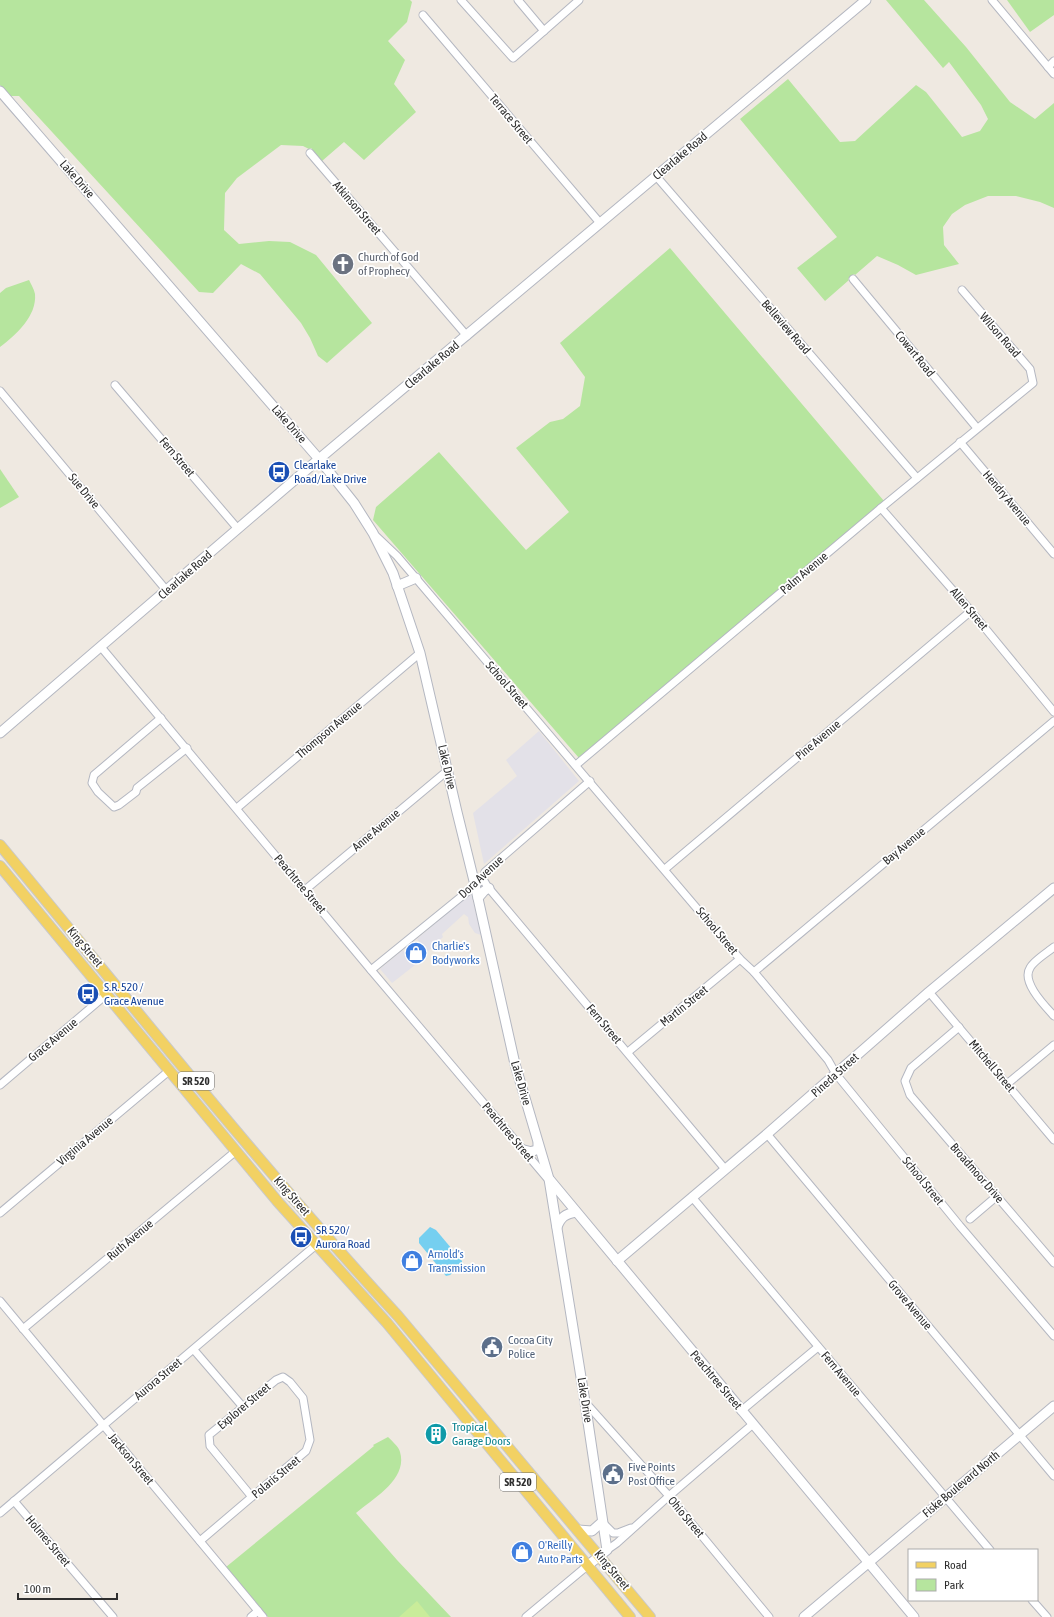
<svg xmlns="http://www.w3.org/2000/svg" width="1054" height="1617" viewBox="0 0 1054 1617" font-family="'Asap Condensed',sans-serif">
  <rect width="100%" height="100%" fill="#efe9e1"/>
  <g fill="#e3e1e8">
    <path d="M539 731 579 781 484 864 473 813 517 776 506 760Z"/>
    <path d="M471 893 481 935 475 933 469 924 468 917 464 914 442 934 443 937 427 952 417 939Z"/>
    <path d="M403 950 415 965 392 983 380 969Z"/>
  </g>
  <g fill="#b6e59e">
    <path d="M0 0H410L412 2 407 22 388 41 405 60 394 84 416 112 364 160 344 142 322 161 311 148 309 149 303 146 281 145 237 178 225 193 224 230 239 244 269 241 290 242 316 255 372 323 327 363 318 356 310 338 301 323 260 274 241 264 213 293 199 292 19 96H10L0 85Z"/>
    <path d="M886 0H924L966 47 1010 102 1035 119 1054 103V208L1040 202 1016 196H988L965 205 952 214 943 227 944 245 959 264 916 275 898 265 877 256 855 275 854 274 848 279 849 280 825 301 797 268 837 237 740 119 788 79 840 142 855 141 916 85 926 92 962 137 980 131 988 119 981 105 949 62 943 68Z"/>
    <path d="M1007 0H1054V15L1030 32Z"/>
    <path d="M670 248 884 501 579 758 373 520 376 507 439 452 526 550 569 512 516 448 550 422 563 419 580 406 585 377 560 343Z"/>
    <path d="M29 280C31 284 34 289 35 294 37 316 16 335 0 347V293L6 288Z"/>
    <path d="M0 469 19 497 0 508Z"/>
    <path d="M388 1437C392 1441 399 1447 400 1452 408 1479 374 1498 356 1513L397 1560 451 1617H268L226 1567 374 1446 373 1445Z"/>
  </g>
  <path fill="#c9ec9a" d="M417 1601 430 1617H399Z"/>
  <path fill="#75cff0" d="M430 1227 436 1230 462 1261V1265L450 1275 446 1276 419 1243V1238Z"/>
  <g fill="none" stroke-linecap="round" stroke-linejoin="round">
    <g stroke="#b4b7c1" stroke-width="9">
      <g id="street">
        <path d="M461 0 513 58 579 0"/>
        <path d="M518 0 544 31"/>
        <path d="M992 0 1054 74"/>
        <path d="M423 15 600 223"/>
        <path d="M1048 67 1054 61"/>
        <path d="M310 153 467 336"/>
        <path d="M656 176 917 478"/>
        <path d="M853 279 977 428"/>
        <path d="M115 385 238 529"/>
        <path d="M0 391 167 591"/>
        <path d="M960 442 1054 554"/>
        <path d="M881 508 971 611 1054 712"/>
        <path d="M377 537 397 556 740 959 754 972 828 1060 836 1074 960 1226 1054 1336"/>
        <path d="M101 647 371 970 547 1178"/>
        <path d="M161 718 94 775 92 783 98 792 114 807 119 805 136 792 137 788 187 748"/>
        <path d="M576 765 881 508 1033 383 1030 369 962 290"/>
        <path d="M237 808 420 653"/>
        <path d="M665 869 971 611"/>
        <path d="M483 879 487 886 725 1169"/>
        <path d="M305 890 447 771"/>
        <path d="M1054 947C1048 952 1033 961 1030 968 1021 982 1045 1006 1054 1016"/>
        <path d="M371 970 483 879 485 872 590 781"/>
        <path d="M754 972 1054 721"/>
        <path d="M929 992 1054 1140"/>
        <path d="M959 1027 911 1068 905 1081 910 1095 1054 1263"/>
        <path d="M628 1052 740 959"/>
        <path d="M1007 1084 1054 1045"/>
        <path d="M0 1085 107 994"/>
        <path d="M767 1134 1054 1476"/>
        <path d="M692 1197 990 1550"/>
        <path d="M0 1213 170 1070"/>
        <path d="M970 1219 997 1196"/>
        <path d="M0 1301 263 1617"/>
        <path d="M23 1329 236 1151"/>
        <path d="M194 1350 243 1407"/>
        <path d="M585 1402 669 1496 769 1617"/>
        <path d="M741 1411 818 1347"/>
        <path d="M14 1501 113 1617"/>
        <path d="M0 1513 316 1245"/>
        <path d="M603 1523 613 1533H618L631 1528"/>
        <path d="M200 1541 306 1451 310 1440 303 1398 290 1382 283 1377 276 1380 209 1435 210 1446 252 1497"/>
        <path d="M607 1550 617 1543 669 1496 753 1424"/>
        <path d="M1032 1600 1047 1617"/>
        <path d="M251 1617 258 1611"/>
        <path d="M526 1617 587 1566"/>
      </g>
    </g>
    <g stroke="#b4b7c1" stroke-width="11">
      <g id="secondary">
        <path d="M0 91 319 459 354 503 373 533 393 573 420 653 457 812 475 885 515 1064 549 1179 585 1402 607 1550 587 1566"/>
        <path d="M397 586 416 578"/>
        <path d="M0 733 319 459 866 0"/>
        <path d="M478 898 484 891 489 888"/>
        <path d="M524 1150C530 1152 532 1152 538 1149V1144"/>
        <path d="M550 1180 914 1617"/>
        <path d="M557 1227C561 1217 565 1214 576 1212"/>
        <path d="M617 1261 767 1134 929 992 1054 888"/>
        <path d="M578 1530 592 1531 602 1522"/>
        <path d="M804 1617 1054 1406"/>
      </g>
    </g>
    <g stroke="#c9c9c9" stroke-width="12">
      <g id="primary">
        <path d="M0 845C131 1003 259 1165 398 1316L650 1617"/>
        <path d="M0 866 278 1202 387 1323 630 1617"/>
      </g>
    </g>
    <use href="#street" stroke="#fff" stroke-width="7"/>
    <use href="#secondary" stroke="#fff" stroke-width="9"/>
    <use href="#primary" stroke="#f2d163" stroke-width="10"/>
  </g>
  <defs>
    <g id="church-disc" transform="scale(1.15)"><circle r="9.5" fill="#6b7280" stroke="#fff"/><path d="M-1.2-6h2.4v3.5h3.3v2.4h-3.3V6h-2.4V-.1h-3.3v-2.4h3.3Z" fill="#fff"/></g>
    <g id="bus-disc" transform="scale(1.15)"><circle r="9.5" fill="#1a4fb4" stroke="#fff"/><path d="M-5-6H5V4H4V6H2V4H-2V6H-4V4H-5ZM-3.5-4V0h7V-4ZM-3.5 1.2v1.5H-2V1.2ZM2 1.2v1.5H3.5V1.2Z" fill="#fff"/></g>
    <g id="shop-disc" transform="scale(1.15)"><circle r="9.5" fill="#3f7fe0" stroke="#fff"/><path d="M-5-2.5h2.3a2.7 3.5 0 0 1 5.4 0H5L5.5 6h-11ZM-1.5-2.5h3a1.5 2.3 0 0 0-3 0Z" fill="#fff"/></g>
    <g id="civic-disc" transform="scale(1.15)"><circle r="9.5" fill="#5c6f8a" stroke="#fff"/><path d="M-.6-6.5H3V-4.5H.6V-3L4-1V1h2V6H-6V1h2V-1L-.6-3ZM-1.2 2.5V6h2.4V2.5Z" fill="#fff"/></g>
    <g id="building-disc" transform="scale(1.15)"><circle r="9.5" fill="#0f9aa8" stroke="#fff"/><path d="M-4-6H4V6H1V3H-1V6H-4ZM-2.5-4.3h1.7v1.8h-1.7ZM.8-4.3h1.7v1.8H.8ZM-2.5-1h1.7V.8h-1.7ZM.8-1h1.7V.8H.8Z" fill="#fff"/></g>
  </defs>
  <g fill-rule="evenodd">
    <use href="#church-disc" x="343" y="264"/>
    <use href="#bus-disc" x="279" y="472"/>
    <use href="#shop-disc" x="416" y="953"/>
    <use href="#bus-disc" x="88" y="994"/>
    <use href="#bus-disc" x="301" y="1237"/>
    <use href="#shop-disc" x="412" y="1261"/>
    <use href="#civic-disc" x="492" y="1347"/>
    <use href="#building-disc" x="436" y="1434"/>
    <use href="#civic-disc" x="613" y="1474"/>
    <use href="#shop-disc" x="522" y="1552"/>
  </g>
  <g text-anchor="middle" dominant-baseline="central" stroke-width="3.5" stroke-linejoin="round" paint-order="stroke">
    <g fill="#fff" stroke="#6d6d6d" stroke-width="1">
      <rect x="178" y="1072" width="36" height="18" rx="3"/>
      <rect x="500" y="1473" width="36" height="18" rx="3"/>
    </g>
    <g font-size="11" font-weight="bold" fill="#2e2e2e">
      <text x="196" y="1081">SR 520</text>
      <text x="518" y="1482">SR 520</text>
    </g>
    <g font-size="12" fill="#2e2e2e" stroke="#fff">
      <text transform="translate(511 119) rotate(50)">Terrace Street</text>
      <text transform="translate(680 156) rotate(-40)">Clearlake Road</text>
      <text transform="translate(77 179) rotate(49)">Lake Drive</text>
      <text transform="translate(357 208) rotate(49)">Atkinson Street</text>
      <text transform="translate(786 327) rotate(49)">Belleview Road</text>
      <text transform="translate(1000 335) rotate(49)">Wilson Road</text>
      <text transform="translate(915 354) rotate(51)">Cowart Road</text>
      <text transform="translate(432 365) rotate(-40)">Clearlake Road</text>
      <text transform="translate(289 424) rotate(49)">Lake Drive</text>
      <text transform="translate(177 457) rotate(50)">Fern Street</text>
      <text transform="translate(84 491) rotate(50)">Sue Drive</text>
      <text transform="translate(1007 498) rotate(50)">Hendry Avenue</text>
      <text transform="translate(804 573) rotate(-40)">Palm Avenue</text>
      <text transform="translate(185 575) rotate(-41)">Clearlake Road</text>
      <text transform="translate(969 609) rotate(50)">Allen Street</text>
      <text transform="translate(507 685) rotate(49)">School Street</text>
      <text transform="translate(329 730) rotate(-40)">Thompson Avenue</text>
      <text transform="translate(818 740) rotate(-40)">Pine Avenue</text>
      <text transform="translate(447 767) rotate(77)">Lake Drive</text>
      <text transform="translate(376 830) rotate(-40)">Anne Avenue</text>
      <text transform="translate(904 846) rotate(-40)">Bay Avenue</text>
      <text transform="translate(481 877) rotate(-43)">Dora Avenue</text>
      <text transform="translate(300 884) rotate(50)">Peachtree Street</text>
      <text transform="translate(717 931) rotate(50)">School Street</text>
      <text transform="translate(85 947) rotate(50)">King Street</text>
      <text transform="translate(684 1006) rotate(-39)">Martin Street</text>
      <text transform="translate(604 1024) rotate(50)">Fern Street</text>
      <text transform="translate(53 1040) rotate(-40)">Grace Avenue</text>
      <text transform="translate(992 1066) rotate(50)">Mitchell Street</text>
      <text transform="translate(835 1075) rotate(-42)">Pineda Street</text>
      <text transform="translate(521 1083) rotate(74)">Lake Drive</text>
      <text transform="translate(508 1132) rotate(50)">Peachtree Street</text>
      <text transform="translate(85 1141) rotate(-40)">Virginia Avenue</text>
      <text transform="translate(977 1173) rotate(49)">Broadmoor Drive</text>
      <text transform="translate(923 1181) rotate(51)">School Street</text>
      <text transform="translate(292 1196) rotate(49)">King Street</text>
      <text transform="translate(130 1240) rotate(-40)">Ruth Avenue</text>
      <text transform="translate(910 1305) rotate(50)">Grove Avenue</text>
      <text transform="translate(841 1374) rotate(50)">Fern Avenue</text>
      <text transform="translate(158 1379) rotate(-40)">Aurora Street</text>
      <text transform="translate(716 1380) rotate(50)">Peachtree Street</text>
      <text transform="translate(585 1400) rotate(81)">Lake Drive</text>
      <text transform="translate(244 1406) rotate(-40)">Explorer Street</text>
      <text transform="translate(131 1459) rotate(50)">Jackson Street</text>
      <text transform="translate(276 1477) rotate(-40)">Polaris Street</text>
      <text transform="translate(961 1484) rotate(-40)">Fiske Boulevard North</text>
      <text transform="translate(686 1517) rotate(50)">Ohio Street</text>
      <text transform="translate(48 1541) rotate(50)">Holmes Street</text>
      <text transform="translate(612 1570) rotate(50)">King Street</text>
    </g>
    <g font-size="12" fill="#5b616d" stroke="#fff" text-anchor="start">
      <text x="358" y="257">Church of God<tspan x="358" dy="14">of Prophecy</tspan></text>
    </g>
    <g font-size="12" fill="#164399" stroke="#fff" text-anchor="start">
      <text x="294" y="465">Clearlake<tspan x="294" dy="14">Road/Lake Drive</tspan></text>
      <text x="104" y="987">S.R. 520 /<tspan x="104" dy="14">Grace Avenue</tspan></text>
      <text x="316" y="1230">SR 520/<tspan x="316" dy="14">Aurora Road</tspan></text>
    </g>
    <g font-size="12" fill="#366cbe" stroke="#fff" text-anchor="start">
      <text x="432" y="946">Charlie's<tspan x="432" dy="14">Bodyworks</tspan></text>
      <text x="428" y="1254">Arnold's<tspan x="428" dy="14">Transmission</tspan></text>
      <text x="538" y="1545">O'Reilly<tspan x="538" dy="14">Auto Parts</tspan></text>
    </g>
    <g font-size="12" fill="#4e5e75" stroke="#fff" text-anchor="start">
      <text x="508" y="1340">Cocoa City<tspan x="508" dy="14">Police</tspan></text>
      <text x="628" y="1467">Five Points<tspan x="628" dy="14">Post Office</tspan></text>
    </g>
    <g font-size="12" fill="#0d838f" stroke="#fff" text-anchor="start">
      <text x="452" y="1427">Tropical<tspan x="452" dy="14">Garage Doors</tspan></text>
    </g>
  </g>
  <rect x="908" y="1549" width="130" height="52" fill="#ffffff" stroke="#ababab"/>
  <rect x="916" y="1562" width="20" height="6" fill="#f2d163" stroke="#ababab"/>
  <text x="944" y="1569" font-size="12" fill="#2e2e2e">Road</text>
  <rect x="916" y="1579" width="20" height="12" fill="#b6e59e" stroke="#ababab"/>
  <text x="944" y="1589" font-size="12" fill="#2e2e2e">Park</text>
  <path d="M18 1593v6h99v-6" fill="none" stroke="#2e2e2e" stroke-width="2"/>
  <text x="24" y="1593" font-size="12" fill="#2e2e2e" stroke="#ffffff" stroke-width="3" paint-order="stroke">100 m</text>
</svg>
